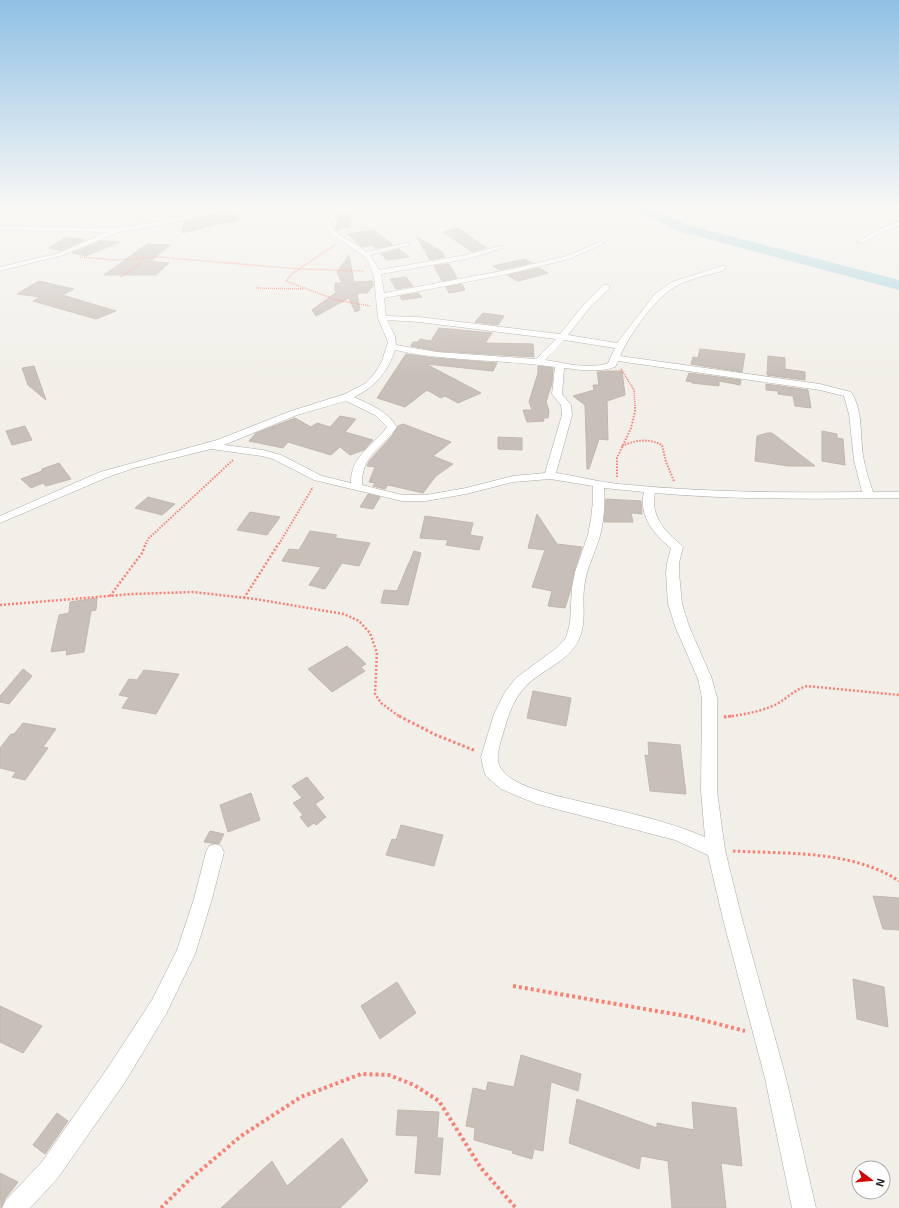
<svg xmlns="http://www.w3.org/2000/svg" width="899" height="1208" viewBox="0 0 899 1208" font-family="'Exo 2',sans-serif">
  <rect width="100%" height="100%" fill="#f2efe9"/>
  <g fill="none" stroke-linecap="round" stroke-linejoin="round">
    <path fill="#aad3df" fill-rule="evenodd" d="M635 208H651L688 225 899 280V290L678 231 636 211Z"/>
  </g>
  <g fill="#c7bfb8" stroke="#c4b6ab">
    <path d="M230 210 239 219 182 233 185 221Z"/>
    <path d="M341 215H350V227L336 230 335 228Z"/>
    <path d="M458 228 486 248 472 252 443 232Z"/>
    <path d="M374 230 393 245 376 248 372 245 362 247 348 234Z"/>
    <path d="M417 237 441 251 445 257 430 260Z"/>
    <path d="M65 238 84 239V240L61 251 49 248Z"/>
    <path d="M101 241 120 242 86 256 72 253Z"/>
    <path d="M147 244 170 245 151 261 169 263 156 275H104Z"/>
    <path d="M399 249 409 257 387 260 381 254Z"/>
    <path d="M349 255 354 282 373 281V286L367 293H360L357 294 360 310 355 312 349 298 316 316 312 310 338 291H335V283H342L337 272Z"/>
    <path d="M525 259 532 263 499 270 493 266Z"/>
    <path d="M449 264 457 278 442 281 434 266Z"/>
    <path d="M539 268 548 273 519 281 515 280 508 275Z"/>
    <path d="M406 277 413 286 396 289 390 279Z"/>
    <path d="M39 281 74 289 62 295 116 311 96 319 33 301 40 297 17 294Z"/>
    <path d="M462 284 465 290 449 293 446 287Z"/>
    <path d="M418 293 422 297 402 300 400 296Z"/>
    <path d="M483 313 504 316 498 325 475 322Z"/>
    <path d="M439 328 492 333 485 343 533 344 534 357 437 351 411 346 413 342H418L420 339 431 341Z"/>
    <path d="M700 349 745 354 742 372 691 364 693 357 698 358Z"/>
    <path d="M406 354 435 358 497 363 493 371 426 364 481 393 458 403 445 396 441 398 427 390 405 407 377 398Z"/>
    <path d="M768 356 785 358V369L805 372V380L767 375Z"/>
    <path d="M34 366 46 400 28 385 22 368Z"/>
    <path d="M538 366 553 368 552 383 546 402 549 411 548 418H543L544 421 527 422 523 410H532L529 402 538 373Z"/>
    <path d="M607 371H622L625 395 607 401 608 440 599 439 589 469H587L585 405 573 396 594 390 593 385H599L597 372Z"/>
    <path d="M689 373 741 380 740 385 719 381V386L692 383V382L686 381Z"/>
    <path d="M766 384 808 390 811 408 795 406 793 396 778 394V391L766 390Z"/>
    <path d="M340 416 356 419 345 432 373 440 364 450 350 455 340 447 331 455 288 442 283 448 249 441 256 433 295 418 311 427 317 423 330 427Z"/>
    <path d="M403 424 451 442 433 456 453 464 436 476 423 493 388 485 385 489 373 486 375 483 369 482 375 467 367 466 370 460 392 436 398 426Z"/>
    <path d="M25 426 32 440 12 445 6 431Z"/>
    <path d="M822 431 837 434V438L843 439 845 465 822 461Z"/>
    <path d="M767 433H772L815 466H788L755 461 757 436Z"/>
    <path d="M498 437 522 438V450L498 449Z"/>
    <path d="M59 463 71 479 46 486 43 483 31 488 21 479 42 471V469Z"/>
    <path d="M368 494 380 497 373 509 360 507Z"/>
    <path d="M148 497 163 501 175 504 162 515 135 508Z"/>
    <path d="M606 499 641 501 642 514 631 513 633 522H604Z"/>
    <path d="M250 512 280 517 267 535 237 530Z"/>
    <path d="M537 514 557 544 582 547 574 572 570 592 565 608 548 606 552 591 532 587 545 550 528 548Z"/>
    <path d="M425 516 473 523 470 535 483 537 479 550 446 545 448 540 420 538Z"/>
    <path d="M310 531 337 535 335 538 370 543 359 566 342 563 325 589 309 585 321 567 282 561 289 549 299 550Z"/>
    <path d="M414 551 421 553 408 605 381 603 384 590 397 591Z"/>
    <path d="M97 598 96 610 91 611 84 652 66 655 67 650 51 652 59 615 69 613 70 602Z"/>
    <path d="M347 646 366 664 361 667 365 671 332 692 308 669Z"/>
    <path d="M23 669 32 676 9 704 0 702V696Z"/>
    <path d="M144 670 179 674 156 714 122 708 129 697 119 695 129 679 137 680Z"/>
    <path d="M533 691 571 698 566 726 527 718Z"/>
    <path d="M23 723 56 729 43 747 48 748 25 780 12 777 16 772 0 768V748L11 734H14Z"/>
    <path d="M648 742 680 745 686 794 650 791 645 755 649 756Z"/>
    <path d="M307 777 324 798 315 804 326 817 316 825 314 823 308 827 300 817 303 815 293 803 302 798 292 786Z"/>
    <path d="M251 793 260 820 228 832 220 805Z"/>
    <path d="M401 825 443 835 434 866 386 855 392 839 396 840Z"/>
    <path d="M210 831 224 834 219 844 204 842Z"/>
    <path d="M873 896 899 898V930L883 929Z"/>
    <path d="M853 979 884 987 888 1027 857 1019Z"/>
    <path d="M397 982 416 1013 380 1039 361 1006Z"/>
    <path d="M0 1006 42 1026 23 1053 0 1042Z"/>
    <path d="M521 1055 581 1074 578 1091 551 1082 543 1151 534 1149 532 1159 512 1153 513 1151 474 1140 475 1128 466 1126 473 1088 486 1091 488 1082 514 1087Z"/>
    <path d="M577 1099 657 1128V1123L694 1130 692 1102 736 1108 742 1166 721 1163 726 1208H672L668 1161 641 1156 639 1169 569 1143Z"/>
    <path d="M398 1110 439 1112 437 1138H443L440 1175 415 1173 418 1136 396 1135Z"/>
    <path d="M57 1113 68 1121 45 1154 33 1145Z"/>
    <path d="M342 1138 368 1181 340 1208H221L272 1161 287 1186Z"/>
    <path d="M0 1173 18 1182 5 1199 1 1208Z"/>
  </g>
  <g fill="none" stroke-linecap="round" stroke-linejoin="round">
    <g stroke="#a9a9a9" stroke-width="1">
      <g id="minor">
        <path d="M221 208H231L156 226 119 232 63 255 0 271V267L59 253 107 232 0 230V226L116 228 156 222Z"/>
        <path d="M341 208H348L337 215 330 224C338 239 355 241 366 252L407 243 410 245 370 255 379 270 466 255 500 246 503 248 466 259 381 274 384 293 512 269 567 256 600 242 605 243 569 259 512 273 384 298 386 316 419 317 560 334 585 303 603 285H609V289L591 306 568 335 617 343 655 294 672 282 722 266H725V270C709 275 692 278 678 285 656 296 630 334 620 356L820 384 851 392C863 410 860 435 863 456 865 468 869 480 873 492H899V498C817 499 736 500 655 493 651 510 659 524 671 536 675 540 680 543 683 547L679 563V573L682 604 689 626 712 679 717 698V791L725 850 742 919 786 1078 816 1208H792L765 1078 723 919 708 855 675 840 537 804 501 789 486 776 484 771 481 757 494 714 505 692 516 678 555 649 566 638 570 623 572 588 575 572 588 535 591 519 593 501V486L550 479 513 482 466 494 426 501H402L314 480 273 459 262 456 211 449 134 468 108 477 0 523V516L100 472 217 440 291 411 345 394 366 383 375 373 382 361 388 342 378 318 374 277 369 263 364 256 332 235 324 224 330 215ZM387 320 419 322 556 339 536 359 437 352 396 345 395 336ZM564 340 615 348 608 363C589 370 565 363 545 360ZM395 350C448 362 502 359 555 367L552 394 561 405 562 415 545 473 513 476 466 488 426 495H402L362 485C361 455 382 449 397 427 387 411 371 405 354 397 374 388 388 372 395 350ZM618 361 820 390 844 396 849 414 854 460 862 492C780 493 700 492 619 484 598 482 577 476 556 473L572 415 571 405 562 394 564 368C582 370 597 373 615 367ZM346 401 375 415 387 427C374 446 350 456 351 483L322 476 281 455 263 450 224 445 297 415ZM604 488 644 492C638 515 654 535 671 548L667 563 666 573 668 604 675 626 698 679 702 698 701 791 705 837C665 820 621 811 578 801 558 796 529 790 512 779 495 767 496 759 501 740 507 721 511 701 526 686 541 670 568 662 578 641 587 624 582 606 584 588 586 569 595 553 600 536 604 520 605 504 604 488Z"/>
        <path d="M899 222V226L882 232 862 243 857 242 878 230Z"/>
        <path d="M215 844 221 846 224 852 212 899 195 954 166 1014 125 1082 57 1179 30 1208H2L6 1200 41 1163 109 1066 152 1000 177 950 194 899 206 852 209 846Z"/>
      </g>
    </g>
    <g stroke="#fa8072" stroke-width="1.5" stroke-dasharray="1 1" stroke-linecap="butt">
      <path d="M335 245 293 273 286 281 336 300 371 306"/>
      <path d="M80 257 114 260 158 257 299 269 364 271"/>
      <path d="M121 277 136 267 144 257"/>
      <path d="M256 288 304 289"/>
      <path d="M621 369 634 390 635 406"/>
    </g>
    <g stroke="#fa8072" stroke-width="2" stroke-dasharray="1.5 1.5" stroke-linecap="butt">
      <path d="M622 446C635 440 649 438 662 445L666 462 674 481"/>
      <path d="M617 477V458L631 428 635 411V405"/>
      <path d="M146 544 148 539 233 460"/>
      <path d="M279 544 313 487"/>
    </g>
    <g stroke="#fa8072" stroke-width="2.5" stroke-dasharray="2 2" stroke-linecap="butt">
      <path d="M110 596 142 553 146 543"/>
      <path d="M244 598 279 543"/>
      <path d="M0 605 133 594 193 592 255 599 344 614 359 621 370 633 377 653 375 694 381 703 400 717"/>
      <path d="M724 717C742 715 760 712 777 704 787 698 796 689 807 686L899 695"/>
    </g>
    <g stroke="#fa8072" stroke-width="3" stroke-dasharray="2.5 2.5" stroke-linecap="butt">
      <path d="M399 716 436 735 476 751"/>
      <path d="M724 717 732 716"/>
      <path d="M733 851C788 854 852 850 899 881"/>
    </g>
    <g stroke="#fa8072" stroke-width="4" stroke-dasharray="3 3" stroke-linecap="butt">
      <path d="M513 986 691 1017 745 1031"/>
      <path d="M161 1208 188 1181 241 1136 301 1097 361 1074 389 1075 414 1085 439 1101 481 1168 516 1208"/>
    </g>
    <use href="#minor" fill="#fff" fill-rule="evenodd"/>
  </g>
  <linearGradient id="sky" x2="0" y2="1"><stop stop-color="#8fc0e4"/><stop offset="0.55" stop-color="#f9f8f5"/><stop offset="1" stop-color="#f9f8f5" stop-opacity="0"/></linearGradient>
  <rect width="899" height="377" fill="url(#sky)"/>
  <g transform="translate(871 1180) rotate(106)"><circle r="19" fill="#ffffff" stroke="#a7a7a7"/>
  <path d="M0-3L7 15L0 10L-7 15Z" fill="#d40000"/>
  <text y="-6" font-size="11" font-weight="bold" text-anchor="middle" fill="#222222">N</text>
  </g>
</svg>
